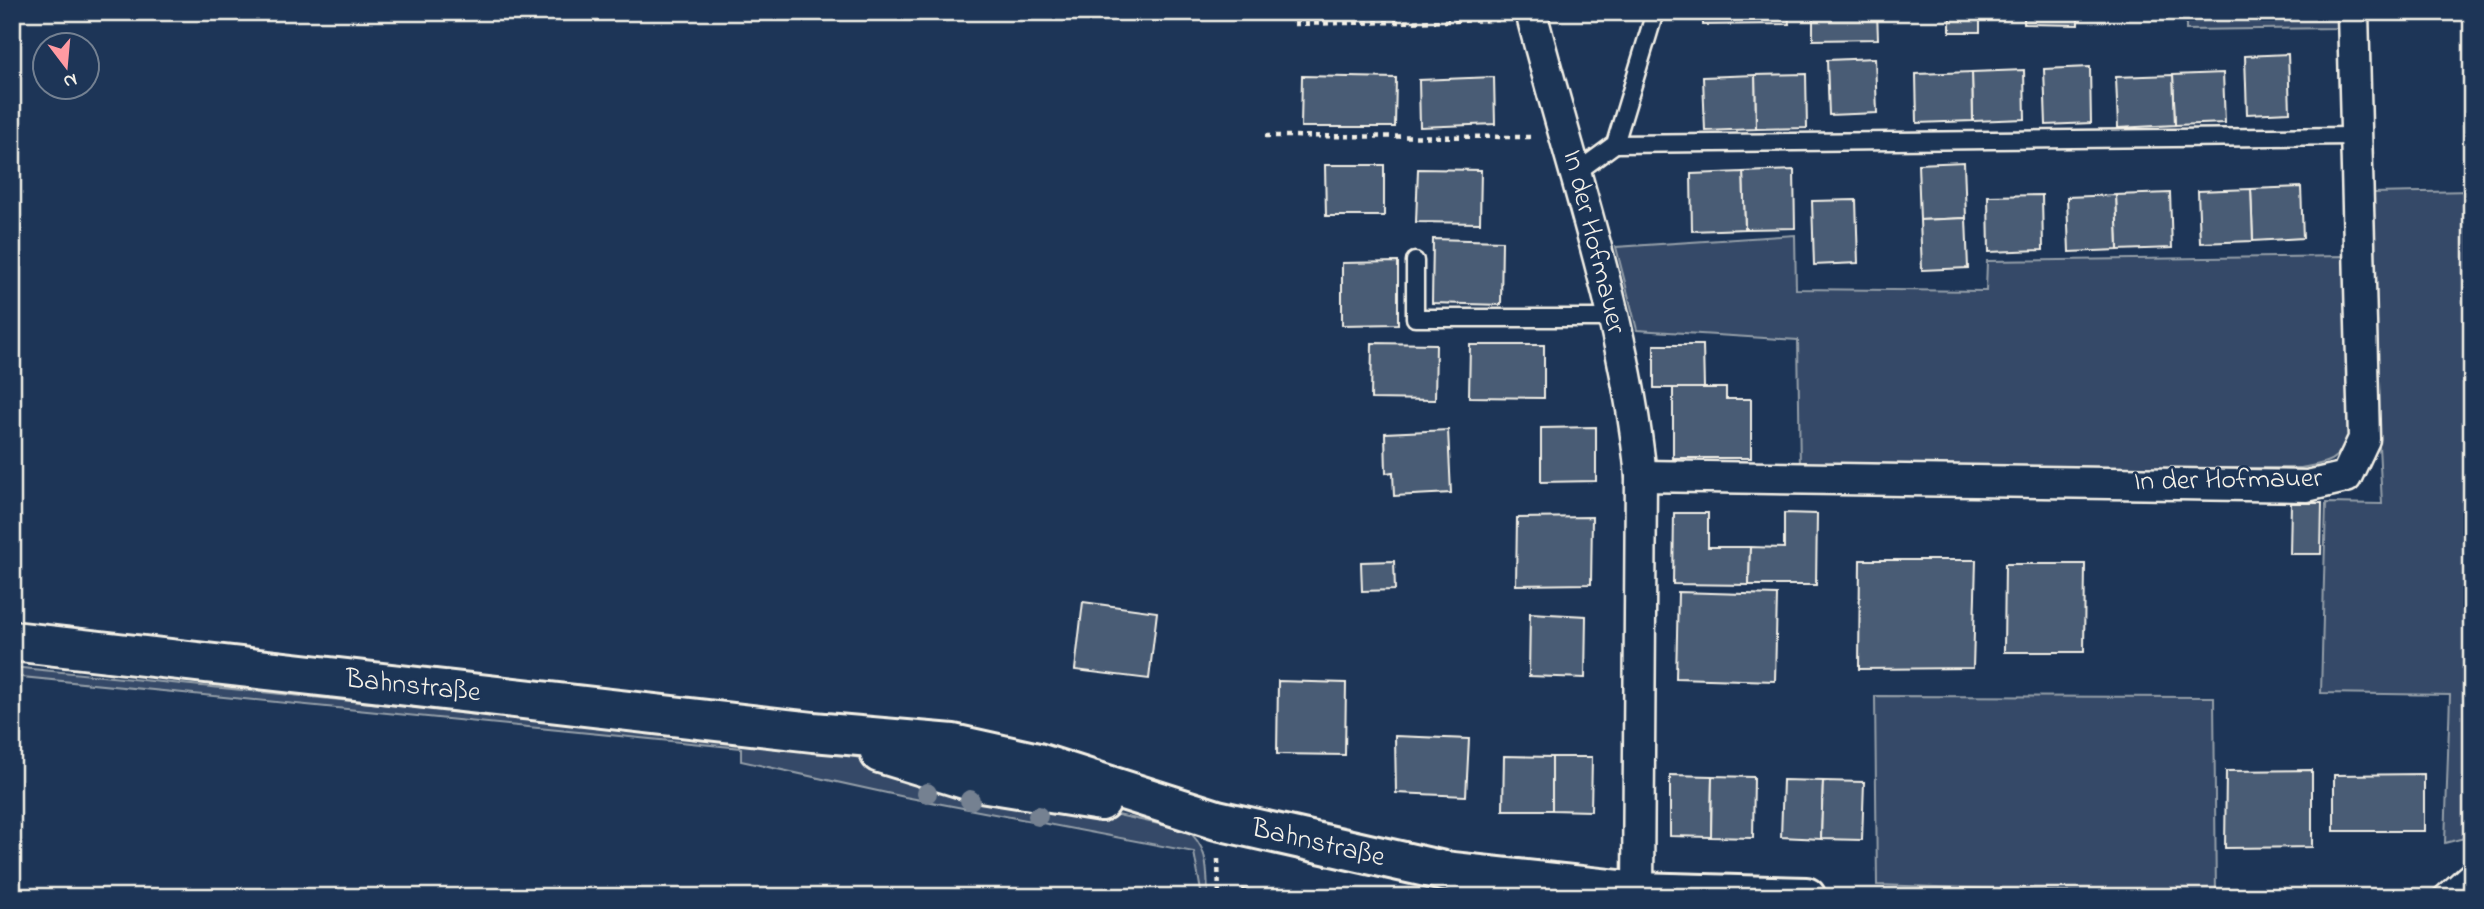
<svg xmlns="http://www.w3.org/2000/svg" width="2484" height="909" viewBox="0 0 2484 909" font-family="'Indie Flower',sans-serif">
  <rect width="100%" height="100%" fill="#1d3557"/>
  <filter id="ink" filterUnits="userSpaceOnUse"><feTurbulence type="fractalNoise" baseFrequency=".0143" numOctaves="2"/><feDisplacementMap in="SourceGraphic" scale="14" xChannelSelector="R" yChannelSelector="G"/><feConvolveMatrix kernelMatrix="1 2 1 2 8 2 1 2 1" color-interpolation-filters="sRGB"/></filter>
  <g filter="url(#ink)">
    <g fill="#354a67" stroke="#949ea8" stroke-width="2">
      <path d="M2186 12H2339V28L2186 30Z"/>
      <path d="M2472 191V836L2445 843 2450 695 2321 693 2326 503 2382 504 2374 348 2372 193Z"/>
      <path d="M1795 235 1796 289 1986 291 1987 261 2345 256 2349 438C2336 463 2327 463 2301 468H1800L1798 340 1637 330 1616 247Z"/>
      <path d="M12 667 810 747 1186 830C1209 845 1207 872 1208 897H1202L1194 852 905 797 741 761V748L12 676Z"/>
      <path d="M1875 696 2214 697 2216 897 1877 885Z"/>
    </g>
    <g fill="#485b74" stroke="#f4f1e8" stroke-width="2">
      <path d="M1703 12H1788L1789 24 1703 25Z"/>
      <path d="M1813 12H1877L1878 39 1813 40Z"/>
      <rect x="1950" y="12" width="30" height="20"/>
      <path d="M2024 12H2078V25L2024 24Z"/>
      <path d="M2288 54 2290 112 2247 114 2245 56Z"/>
      <path d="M1875 58 1877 113 1829 115 1827 60Z"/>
      <path d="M2090 67 2091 123 2046 125 2044 69Z"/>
      <path d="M2024 70 2025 119 1973 121 1972 72Z"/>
      <path d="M1972 72 1973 121 1917 123 1916 74Z"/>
      <path d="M2223 73 2225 123 2175 125 2173 75Z"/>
      <path d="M1806 74 1807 128 1756 129 1755 75Z"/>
      <path d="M1755 75 1756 129 1705 131 1703 77Z"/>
      <path d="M2173 75 2175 125 2118 128 2116 77Z"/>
      <path d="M1302 76 1396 78 1395 127H1301Z"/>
      <path d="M1494 77 1495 124 1420 127 1419 80Z"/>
      <path d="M1964 162 1966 218 1920 220 1918 164Z"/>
      <path d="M1325 165H1384V216H1326Z"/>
      <path d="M1418 169 1481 170 1480 223 1416 222Z"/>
      <path d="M1794 170 1795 228 1745 229 1743 172Z"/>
      <path d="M1743 172 1745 229 1692 231 1691 174Z"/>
      <path d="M2301 187 2303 238 2253 241 2251 189Z"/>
      <path d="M2251 189 2253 241 2200 243 2198 191Z"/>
      <path d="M2170 193 2172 248 2118 250 2116 195Z"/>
      <path d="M2042 195 2043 250 1989 252 1988 196Z"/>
      <path d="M2116 195 2118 250 2069 252 2067 197Z"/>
      <path d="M1856 200 1858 263 1814 265 1812 201Z"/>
      <path d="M1966 218 1968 268 1922 270 1920 220Z"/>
      <path d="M1433 239 1502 241 1501 305 1432 303Z"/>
      <path d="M1398 262V324L1342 325V263Z"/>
      <path d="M1372 343 1436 344 1435 400 1371 399Z"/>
      <path d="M1470 345H1544V398L1469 397Z"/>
      <path d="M1654 345H1703L1704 388H1654Z"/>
      <path d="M1673 388H1726V399H1751V458H1673Z"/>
      <path d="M1596 427V481L1541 482V428Z"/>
      <path d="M1448 430 1451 493 1394 496 1393 472 1386 473 1385 433Z"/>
      <path d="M2291 503H2322L2321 554H2290Z"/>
      <path d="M1674 513H1708V547H1750L1749 585 1673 584Z"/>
      <path d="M1784 513 1817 514 1816 585H1749L1750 547 1784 548Z"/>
      <path d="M1592 517 1591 584 1516 585 1517 518Z"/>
      <path d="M1860 560H1976L1973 668 1859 669Z"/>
      <path d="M1394 561 1395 590 1362 591 1361 562Z"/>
      <path d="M2005 564H2085L2084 652H2004Z"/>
      <path d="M1678 592 1777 595 1775 681 1676 678Z"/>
      <path d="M1083 602 1157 612 1149 679 1075 670Z"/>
      <path d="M1530 613 1586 616 1585 678 1529 676Z"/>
      <path d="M1278 681 1346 683 1345 755 1277 754Z"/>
      <path d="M1395 736 1469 739 1466 796 1396 793Z"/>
      <path d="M1504 756 1552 757V810H1503Z"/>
      <path d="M1552 757H1592L1591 811 1552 810Z"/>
      <path d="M2312 770V847L2225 848 2226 771Z"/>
      <path d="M2424 774V831H2334V775Z"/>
      <path d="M1670 775 1712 776 1711 837 1670 836Z"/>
      <path d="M1712 776 1754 777 1753 838 1711 837Z"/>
      <path d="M1783 780 1823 781 1821 839 1781 837Z"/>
      <path d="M1823 781 1864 782 1862 840 1821 839Z"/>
      <path d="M1243 889 1295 897H1243Z"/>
    </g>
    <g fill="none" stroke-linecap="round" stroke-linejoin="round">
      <g stroke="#f4f1e8" stroke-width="21">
        <g id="lane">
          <path d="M1615 144 2355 136"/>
          <path d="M1577 172 1615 144 1655 12"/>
          <path d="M1415 261V318H1612"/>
          <path d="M2440 897 2472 868"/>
        </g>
      </g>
      <g stroke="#f4f1e8" stroke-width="35">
        <g id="street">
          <path d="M1531 12C1570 166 1625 317 1641 476L1638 892"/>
          <path d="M1641 476 2307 486 2346 477 2364 439 2353 12"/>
        </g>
      </g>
      <g stroke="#f4f1e8" stroke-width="44">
        <g id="secondary">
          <path d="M12 641 813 732 953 744 1038 763 1217 820 1444 871 1638 892 1806 897"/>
          <path d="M880 753 968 780 1101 801"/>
        </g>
      </g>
      <g stroke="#f4f1e8" stroke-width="4.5" stroke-dasharray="5 5" stroke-linecap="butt">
        <path d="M1294 24 1499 20"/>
        <path d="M1265 136 1531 137"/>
        <path d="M1218 859 1219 897"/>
      </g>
      <use href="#lane" stroke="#1d3557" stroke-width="16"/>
      <use href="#street" stroke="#1d3557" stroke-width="30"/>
      <use href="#secondary" stroke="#1d3557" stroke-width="38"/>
    </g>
    <g fill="#748191">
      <circle cx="927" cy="793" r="10"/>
      <circle cx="970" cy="800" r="10"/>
      <circle cx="1038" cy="816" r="10"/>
    </g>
  </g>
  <g text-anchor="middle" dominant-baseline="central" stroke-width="5" stroke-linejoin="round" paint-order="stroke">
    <g font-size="28" fill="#f4f1e8" stroke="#1d3557">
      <text transform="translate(1593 242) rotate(76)">In der Hofmauer</text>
      <text transform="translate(2228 481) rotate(-1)">In der Hofmauer</text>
      <text transform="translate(413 687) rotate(6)">Bahnstraße</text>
      <text transform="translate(1318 844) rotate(13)">Bahnstraße</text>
    </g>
  </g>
  <rect width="2484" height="909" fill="none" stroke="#1d3557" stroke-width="42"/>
  <rect x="21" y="21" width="2442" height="867" fill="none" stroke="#f4f1e8" stroke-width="2.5" filter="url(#ink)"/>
  <g transform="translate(66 66) rotate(164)"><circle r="33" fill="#1d3557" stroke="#738091" stroke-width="2"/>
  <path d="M0-5L12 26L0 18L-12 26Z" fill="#ff9aa2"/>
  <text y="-10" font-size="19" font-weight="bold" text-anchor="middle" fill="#f4f1e8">N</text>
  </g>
</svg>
